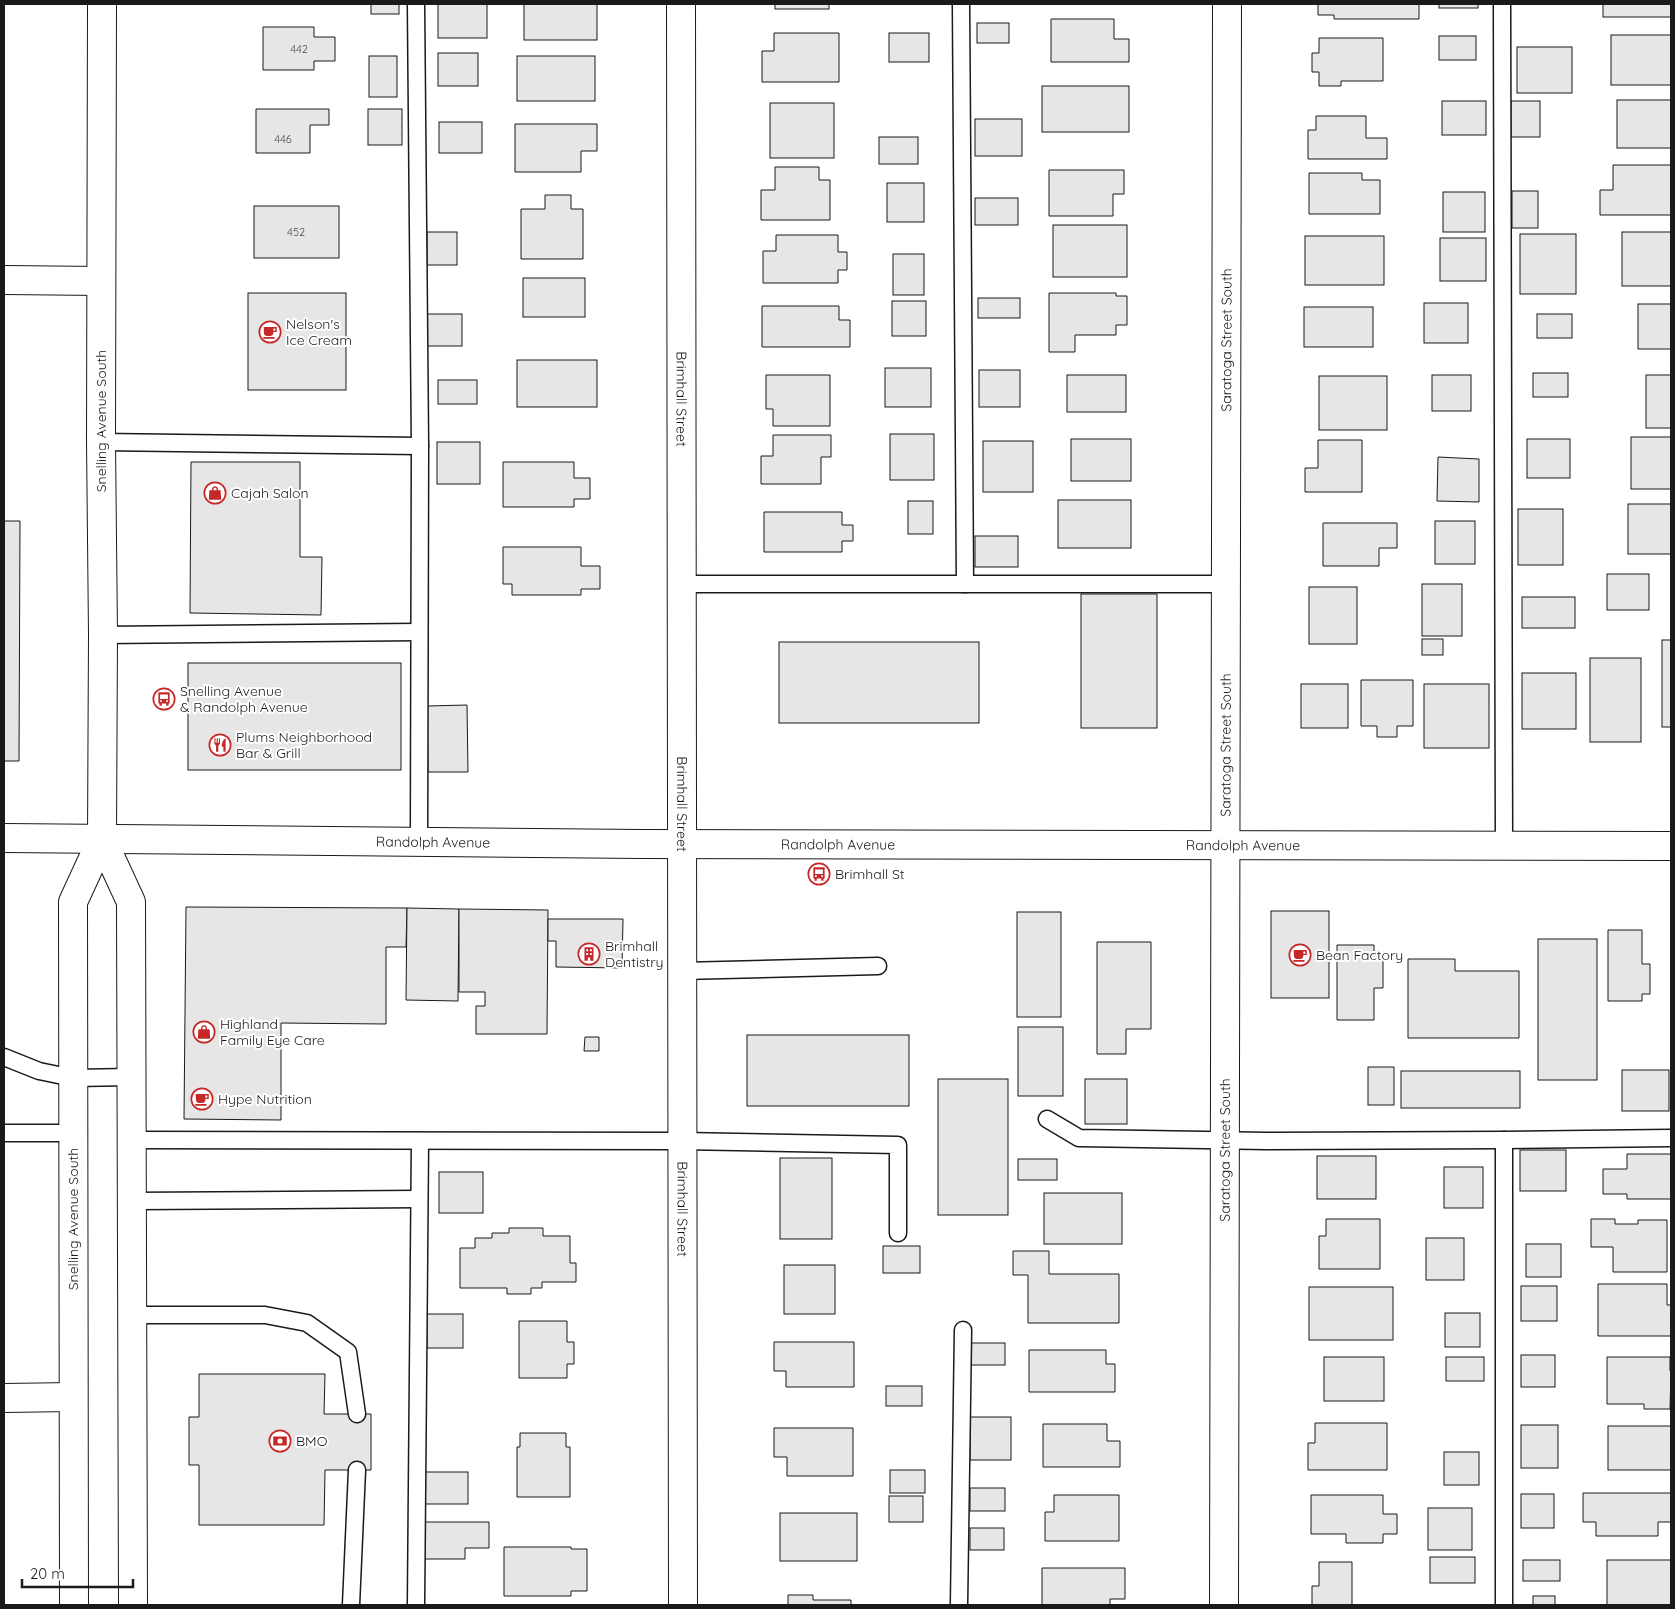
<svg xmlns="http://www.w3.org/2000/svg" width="1675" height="1609" viewBox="0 0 1675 1609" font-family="Quicksand,sans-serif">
  <rect width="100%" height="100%" fill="#fff"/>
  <g fill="#e6e6e6" stroke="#1a1a1a">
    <rect x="371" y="4" width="28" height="10"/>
    <rect x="438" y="4" width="49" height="34"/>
    <rect x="524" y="4" width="73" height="36"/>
    <rect x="775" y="4" width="54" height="5"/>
    <path d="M1318 4H1419V19H1334V15H1318Z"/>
    <rect x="1439" y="4" width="39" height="4"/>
    <rect x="1603" y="4" width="68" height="13"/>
    <path d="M1051 19H1114V39H1129V62H1051Z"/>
    <rect x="977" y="23" width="32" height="20"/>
    <path d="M263 27H314V37H335V61H314V70H263Z"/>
    <path d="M774 33H839V82H762V51H774Z"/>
    <rect x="889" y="33" width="40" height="29"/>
    <rect x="1611" y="35" width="60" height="50"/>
    <rect x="1439" y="36" width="37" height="24"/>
    <path d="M1319 38H1383V81H1341V86H1319V72H1312V53H1319Z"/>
    <rect x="1517" y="47" width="55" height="46"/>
    <rect x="438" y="53" width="40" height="33"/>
    <rect x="369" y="56" width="28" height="41"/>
    <rect x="517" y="56" width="78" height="45"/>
    <rect x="1042" y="86" width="87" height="46"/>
    <rect x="1617" y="100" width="54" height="48"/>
    <rect x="1442" y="101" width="44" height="34"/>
    <rect x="1511" y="101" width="29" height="36"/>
    <rect x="770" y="103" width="64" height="55"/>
    <path d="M256 109H329V125H310V153H256Z"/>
    <rect x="368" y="109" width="34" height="36"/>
    <path d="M1316 116H1366V138H1387V159H1308V130H1316Z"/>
    <rect x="975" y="119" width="47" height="37"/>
    <rect x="439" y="122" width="43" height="31"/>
    <path d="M515 124H597V151H581V172H515Z"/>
    <rect x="879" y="137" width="39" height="27"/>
    <path d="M1613 165H1671V215H1600V190H1613Z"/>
    <path d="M775 167H819V180H830V220H761V190H775Z"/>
    <path d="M1049 170H1124V194H1113V216H1049Z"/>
    <path d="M1309 173H1362V180H1380V214H1309Z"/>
    <rect x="887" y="183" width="37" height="39"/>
    <rect x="1512" y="191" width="26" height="37"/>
    <rect x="1443" y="192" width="42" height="40"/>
    <path d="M545 195H571V209H583V259H521V209H545Z"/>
    <rect x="975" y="198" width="43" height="27"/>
    <rect x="254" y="206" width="85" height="52"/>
    <rect x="1053" y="225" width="74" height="52"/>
    <rect x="427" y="232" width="30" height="33"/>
    <rect x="1622" y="232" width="49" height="54"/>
    <rect x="1520" y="234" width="56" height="60"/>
    <path d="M776 235H838V252H847V270H838V283H763V251H776Z"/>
    <rect x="1305" y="236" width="79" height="49"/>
    <rect x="1440" y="238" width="46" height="43"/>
    <rect x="893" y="254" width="31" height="41"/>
    <rect x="523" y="278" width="62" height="39"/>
    <rect x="248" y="293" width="98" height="97"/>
    <path d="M1049 293H1116V296H1127V325H1116V335H1075V352H1049Z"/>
    <rect x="978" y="298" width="42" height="20"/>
    <rect x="892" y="301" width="34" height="35"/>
    <rect x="1424" y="303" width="44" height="40"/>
    <rect x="1638" y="304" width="33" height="45"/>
    <path d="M762 306H839V320H850V347H762Z"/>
    <rect x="1304" y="307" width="69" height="40"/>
    <rect x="426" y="314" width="36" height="32"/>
    <rect x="1537" y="314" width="35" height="24"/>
    <rect x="517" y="360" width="80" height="47"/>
    <rect x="885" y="368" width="46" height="39"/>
    <rect x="979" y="370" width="41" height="37"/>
    <rect x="1533" y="373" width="35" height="24"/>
    <path d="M766 375H830V426H773V409H766Z"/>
    <rect x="1067" y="375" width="59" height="37"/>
    <rect x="1432" y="375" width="39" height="36"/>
    <rect x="1646" y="375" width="25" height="53"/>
    <rect x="1319" y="376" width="68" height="54"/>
    <rect x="438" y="380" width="39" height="24"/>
    <rect x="890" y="434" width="44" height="46"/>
    <path d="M773 435H831V457H821V484H761V456H773Z"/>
    <rect x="1631" y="437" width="40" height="52"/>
    <rect x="1071" y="439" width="60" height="42"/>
    <rect x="1527" y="439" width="43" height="39"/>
    <path d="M1318 440H1362V492H1305V468H1318Z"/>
    <rect x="983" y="441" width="50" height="51"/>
    <rect x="437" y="442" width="43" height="42"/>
    <path d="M1438 457 1479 459V502L1437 501Z"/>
    <path d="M191 462H300V557H322L321 615 190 613Z"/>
    <path d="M503 462H574V478H590V499H574V507H503Z"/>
    <rect x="1058" y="500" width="73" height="48"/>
    <rect x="908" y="501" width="25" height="33"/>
    <rect x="1628" y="504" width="43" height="50"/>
    <rect x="1518" y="509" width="45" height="56"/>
    <path d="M764 512H842V525H853V541H842V552H764Z"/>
    <path d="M4 521H20L19 761H4Z"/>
    <rect x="1435" y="521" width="40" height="43"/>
    <path d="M1323 523H1397V548H1379V566H1323Z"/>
    <rect x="975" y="536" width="43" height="31"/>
    <path d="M503 547H581V566H600V589H581V595H512V584H503Z"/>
    <rect x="1607" y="574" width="42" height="36"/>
    <rect x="1422" y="584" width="40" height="52"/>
    <rect x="1309" y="587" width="48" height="57"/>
    <rect x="1081" y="594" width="76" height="134"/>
    <rect x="1522" y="597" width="53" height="31"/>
    <rect x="1422" y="639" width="21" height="16"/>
    <rect x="1662" y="640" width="9" height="87"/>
    <rect x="779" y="642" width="200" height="81"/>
    <rect x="1590" y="658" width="51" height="84"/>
    <rect x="188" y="663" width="213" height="107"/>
    <rect x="1522" y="673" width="54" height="56"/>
    <path d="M1361 680H1413V726H1397V737H1377V726H1361Z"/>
    <rect x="1301" y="684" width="47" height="44"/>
    <rect x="1424" y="684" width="65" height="64"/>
    <path d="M467 705 468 772H428L427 706Z"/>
    <path d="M186 907 407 908 406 947H386V1024L281 1023V1120L184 1119Z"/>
    <path d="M407 908 459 909 458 1001 406 1000Z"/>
    <path d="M459 909 548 910 547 1034H476V1006H485V992H459Z"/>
    <rect x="1271" y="911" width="58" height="87"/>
    <rect x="1017" y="912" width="44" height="105"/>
    <path d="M548 919H623L622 968 556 967V941H548Z"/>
    <path d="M1608 930H1642V964H1650V994H1642V1001H1608Z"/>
    <rect x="1538" y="939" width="59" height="141"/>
    <path d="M1097 942H1151V1029H1126V1054H1097Z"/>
    <path d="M1337 945H1374V955H1383V988H1374V1020H1337Z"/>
    <path d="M1408 959H1455V971H1519V1038H1408Z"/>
    <rect x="1018" y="1027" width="45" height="69"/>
    <rect x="747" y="1035" width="162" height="71"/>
    <path d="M585 1037H599V1051H584Z"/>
    <rect x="1368" y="1067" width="26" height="38"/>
    <rect x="1622" y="1070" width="47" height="41"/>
    <rect x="1401" y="1071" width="119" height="37"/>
    <rect x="938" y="1079" width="70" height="136"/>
    <rect x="1085" y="1079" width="42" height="45"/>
    <rect x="1520" y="1150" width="46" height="41"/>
    <path d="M1627 1154H1671V1199H1627V1194H1603V1169H1627Z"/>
    <rect x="1317" y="1156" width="59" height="43"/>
    <rect x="780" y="1158" width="52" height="81"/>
    <rect x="1018" y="1159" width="39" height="21"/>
    <rect x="1444" y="1167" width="39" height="41"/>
    <rect x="439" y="1172" width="44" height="41"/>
    <rect x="1044" y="1193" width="78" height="51"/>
    <path d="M1326 1219H1380V1269H1319V1236H1326Z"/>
    <path d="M1591 1219H1615V1224H1638V1220H1667V1272H1613V1247H1591Z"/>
    <path d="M509 1228H543V1236H570V1263H576V1282H542V1288H531V1294H507V1288H460V1248H475V1238H492V1233H509Z"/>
    <rect x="1426" y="1238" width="38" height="42"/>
    <rect x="1526" y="1244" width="35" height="33"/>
    <rect x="883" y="1246" width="37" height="27"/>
    <path d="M1013 1251H1049V1274H1119V1323H1028V1275H1013Z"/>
    <rect x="784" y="1265" width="51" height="49"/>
    <path d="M1598 1284H1667V1305H1671V1336H1598Z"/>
    <rect x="1521" y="1286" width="36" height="35"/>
    <rect x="1309" y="1287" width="84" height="53"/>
    <rect x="1445" y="1313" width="35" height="34"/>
    <rect x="427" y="1314" width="36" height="34"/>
    <path d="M519 1321H567V1342H574V1364H567V1378H519Z"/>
    <path d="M774 1342H854V1387H786V1371H774Z"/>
    <rect x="970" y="1343" width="35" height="22"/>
    <path d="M1029 1350H1106V1364H1115V1392H1029Z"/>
    <rect x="1521" y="1355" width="34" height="32"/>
    <rect x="1324" y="1357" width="60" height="44"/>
    <rect x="1446" y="1357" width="38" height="24"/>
    <path d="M1607 1357H1670V1371H1671L1670 1409H1644V1404H1607Z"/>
    <path d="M199 1374H325L324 1414H371V1470H325L324 1525H199V1465H189V1417H199Z"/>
    <rect x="886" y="1386" width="36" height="20"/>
    <rect x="970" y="1417" width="41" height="43"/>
    <path d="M1315 1423H1387V1470H1308V1443H1315Z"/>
    <path d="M1043 1424H1107V1441H1120V1467H1043Z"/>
    <rect x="1521" y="1425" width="37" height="43"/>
    <rect x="1608" y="1426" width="63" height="44"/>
    <path d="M774 1428H853V1476H787V1457H774Z"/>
    <path d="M520 1433H566V1447H570V1497H517V1447H520Z"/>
    <rect x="1444" y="1452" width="35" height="33"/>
    <rect x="890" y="1470" width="35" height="23"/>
    <rect x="422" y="1472" width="46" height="32"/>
    <rect x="970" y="1488" width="35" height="23"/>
    <path d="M1583 1493H1671V1522H1658V1536H1596V1522H1583Z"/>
    <rect x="1521" y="1494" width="33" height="34"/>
    <path d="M1054 1495H1119V1541H1045V1512H1054Z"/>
    <path d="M1311 1495H1383V1514H1397V1534H1383V1543H1346V1534H1311Z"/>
    <rect x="889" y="1496" width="34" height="26"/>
    <rect x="1428" y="1508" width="44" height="42"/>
    <rect x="780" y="1513" width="77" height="48"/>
    <path d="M422 1522H489V1548H465V1559H422Z"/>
    <rect x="970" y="1528" width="34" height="22"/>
    <path d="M504 1547H571V1549H587V1591H571V1596H504Z"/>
    <rect x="1430" y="1557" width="45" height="26"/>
    <rect x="1523" y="1560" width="37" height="21"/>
    <rect x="1607" y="1560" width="64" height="45"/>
    <path d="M1319 1562H1352V1605H1312V1586H1319Z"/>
    <path d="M1042 1568H1125V1599H1110V1605H1042Z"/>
    <path d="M788 1595H813V1600H851V1605H788Z"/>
    <rect x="1533" y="1596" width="22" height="9"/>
  </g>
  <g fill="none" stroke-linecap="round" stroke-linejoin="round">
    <g stroke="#1a1a1a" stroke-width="19">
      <g id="service">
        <path d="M416 4 420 446 419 842"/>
        <path d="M961 4 965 584"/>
        <path d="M1502 4 1504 846"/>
        <path d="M101 442 420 446"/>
        <path d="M682 584H1226"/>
        <path d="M103 635 419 632"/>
        <path d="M682 971 878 966"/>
        <path d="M4 1057 39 1071 73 1078 131 1077"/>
        <path d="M1047 1119 1079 1138 1267 1141 1504 1140 1671 1138"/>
        <path d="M4 1133H73"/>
        <path d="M132 1140 682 1141 898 1145V1233"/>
        <path d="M133 1201 419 1199"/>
        <path d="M133 1315H265L307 1323 348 1352 357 1414"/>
        <path d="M351 1605 357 1470"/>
        <path d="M416 1605 420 1141"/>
        <path d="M959 1605 963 1330"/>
        <path d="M1504 1605V1140"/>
      </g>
    </g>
    <g stroke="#1a1a1a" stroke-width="30">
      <g id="minor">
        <path id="s1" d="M681 4 683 1605"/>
        <path d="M4 280 101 281"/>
        <path d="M4 1398 73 1397"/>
        <path id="s2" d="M1224 1605 1227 4"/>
      </g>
    </g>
    <g stroke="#1a1a1a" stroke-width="30">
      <g id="secondary">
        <path id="s3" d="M4 838 641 844 1671 846"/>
      </g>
    </g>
    <g stroke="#1a1a1a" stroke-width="30">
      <g id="primary">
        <path d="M102 839 131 902 133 1605"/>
        <path d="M74 1605 73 902 102 839 103 635 101 442 102 4"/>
      </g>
    </g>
    <use href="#service" stroke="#fff" stroke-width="16"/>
    <use href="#minor" stroke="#fff" stroke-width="28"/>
    <use href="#secondary" stroke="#fff" stroke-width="28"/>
    <use href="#primary" stroke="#fff" stroke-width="28"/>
  </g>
  <defs>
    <g id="cafe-ring" transform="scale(1.125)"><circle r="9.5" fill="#fff" stroke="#c62828" stroke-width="1.5"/><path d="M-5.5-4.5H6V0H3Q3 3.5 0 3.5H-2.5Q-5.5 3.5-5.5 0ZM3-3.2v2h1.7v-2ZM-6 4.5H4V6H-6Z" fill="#c62828"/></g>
    <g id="shop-ring" transform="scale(1.125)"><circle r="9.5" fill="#fff" stroke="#c62828" stroke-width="1.5"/><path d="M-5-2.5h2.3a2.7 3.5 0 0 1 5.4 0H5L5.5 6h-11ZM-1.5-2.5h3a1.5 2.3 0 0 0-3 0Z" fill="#c62828"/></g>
    <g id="bus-ring" transform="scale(1.125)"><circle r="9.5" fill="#fff" stroke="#c62828" stroke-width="1.5"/><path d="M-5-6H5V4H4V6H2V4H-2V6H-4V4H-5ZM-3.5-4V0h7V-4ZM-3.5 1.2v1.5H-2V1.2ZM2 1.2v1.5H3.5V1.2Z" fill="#c62828"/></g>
    <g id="restaurant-ring" transform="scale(1.125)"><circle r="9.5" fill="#fff" stroke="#c62828" stroke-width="1.5"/><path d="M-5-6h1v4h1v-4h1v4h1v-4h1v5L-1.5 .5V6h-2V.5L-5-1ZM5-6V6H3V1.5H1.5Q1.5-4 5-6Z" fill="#c62828"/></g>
    <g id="building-ring" transform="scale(1.125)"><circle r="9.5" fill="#fff" stroke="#c62828" stroke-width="1.5"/><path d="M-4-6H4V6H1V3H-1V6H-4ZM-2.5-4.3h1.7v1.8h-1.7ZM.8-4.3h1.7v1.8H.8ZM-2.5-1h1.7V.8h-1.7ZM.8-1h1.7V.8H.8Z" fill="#c62828"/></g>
    <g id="bank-ring" transform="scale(1.125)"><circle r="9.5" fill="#fff" stroke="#c62828" stroke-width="1.5"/><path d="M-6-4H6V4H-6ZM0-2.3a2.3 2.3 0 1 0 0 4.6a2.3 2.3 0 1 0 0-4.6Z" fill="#c62828"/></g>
  </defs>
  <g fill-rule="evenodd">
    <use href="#cafe-ring" x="270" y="332"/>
    <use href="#shop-ring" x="215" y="493"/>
    <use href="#bus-ring" x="164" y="699"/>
    <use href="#restaurant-ring" x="220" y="745"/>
    <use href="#bus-ring" x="819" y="874"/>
    <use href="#building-ring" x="589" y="954"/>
    <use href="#cafe-ring" x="1300" y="955"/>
    <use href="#shop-ring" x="204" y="1032"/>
    <use href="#cafe-ring" x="202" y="1099"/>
    <use href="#bank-ring" x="280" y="1441"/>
  </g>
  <g text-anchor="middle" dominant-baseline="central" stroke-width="4" stroke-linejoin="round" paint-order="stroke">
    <g font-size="11" fill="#4d4d4d">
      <text x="299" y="49">442</text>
      <text x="283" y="139">446</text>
      <text x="296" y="232">452</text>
    </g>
    <g font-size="14" fill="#1a1a1a" stroke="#fff" text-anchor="start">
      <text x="286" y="324">Nelson's<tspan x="286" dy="16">Ice Cream</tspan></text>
      <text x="231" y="493">Cajah Salon</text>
      <text x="180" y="691">Snelling Avenue<tspan x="180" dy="16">&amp; Randolph Avenue</tspan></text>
      <text x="236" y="737">Plums Neighborhood<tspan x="236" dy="16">Bar &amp; Grill</tspan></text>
      <text x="835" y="874">Brimhall St</text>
      <text x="605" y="946">Brimhall<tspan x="605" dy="16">Dentistry</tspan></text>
      <text x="1316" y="955">Bean Factory</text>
      <text x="220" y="1024">Highland<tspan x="220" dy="16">Family Eye Care</tspan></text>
      <text x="218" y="1099">Hype Nutrition</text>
      <text x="296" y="1441">BMO</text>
    </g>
    <g font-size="14" fill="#1a1a1a" stroke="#fff">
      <text stroke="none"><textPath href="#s2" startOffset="1265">Saratoga Street South</textPath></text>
      <text stroke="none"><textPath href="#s1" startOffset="395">Brimhall Street</textPath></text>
      <text transform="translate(101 421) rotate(-90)">Snelling Avenue South</text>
      <text stroke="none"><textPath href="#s2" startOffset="860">Saratoga Street South</textPath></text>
      <text stroke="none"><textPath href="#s1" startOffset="800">Brimhall Street</textPath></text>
      <text stroke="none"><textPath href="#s3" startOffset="429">Randolph Avenue</textPath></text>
      <text stroke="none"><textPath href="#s3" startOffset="834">Randolph Avenue</textPath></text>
      <text stroke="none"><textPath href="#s3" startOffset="1239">Randolph Avenue</textPath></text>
      <text stroke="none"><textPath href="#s2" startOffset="455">Saratoga Street South</textPath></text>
      <text stroke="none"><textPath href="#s1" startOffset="1205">Brimhall Street</textPath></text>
      <text transform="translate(73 1219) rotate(-90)">Snelling Avenue South</text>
    </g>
  </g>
  <rect width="1675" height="1609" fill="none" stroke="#1a1a1a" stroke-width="10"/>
  <path d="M22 1579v8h111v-8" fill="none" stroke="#1a1a1a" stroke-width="2.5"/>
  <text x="30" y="1579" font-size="15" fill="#1a1a1a" stroke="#ffffff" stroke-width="4" paint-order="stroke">20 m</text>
</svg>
